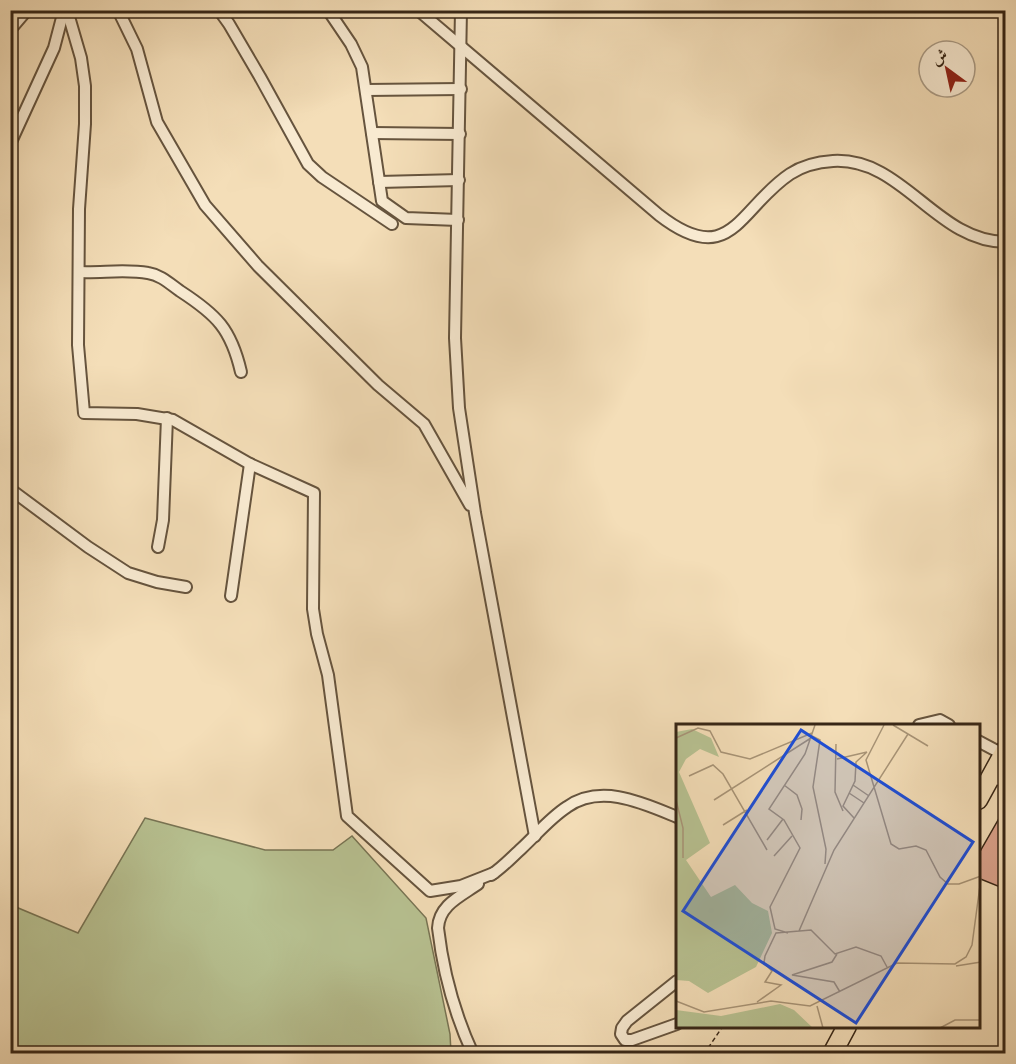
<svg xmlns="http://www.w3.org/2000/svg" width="1016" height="1064" viewBox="0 0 1016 1064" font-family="Cardo,Amiri,serif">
  <rect width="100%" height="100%" fill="#f4deb8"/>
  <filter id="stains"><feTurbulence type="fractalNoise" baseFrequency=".00333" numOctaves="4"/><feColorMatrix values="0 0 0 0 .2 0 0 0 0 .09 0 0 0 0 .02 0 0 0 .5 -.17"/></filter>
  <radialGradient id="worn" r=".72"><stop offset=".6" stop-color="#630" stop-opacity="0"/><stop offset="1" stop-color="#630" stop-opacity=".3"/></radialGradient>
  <path fill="#b8c292" stroke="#787454" stroke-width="1.5" d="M145 818 265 850H333L352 836 426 918 450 1034 451 1053H11V905L78 933Z"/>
  <path fill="#dca48e" stroke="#372616" stroke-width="1.5" d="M1005 808V889L978 878V855Z"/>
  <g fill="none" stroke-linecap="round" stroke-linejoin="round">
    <g stroke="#66543e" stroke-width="8">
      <path id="service" d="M994 780 1006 786"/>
    </g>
    <g stroke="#66543e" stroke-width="14">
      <g id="minor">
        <path d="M67 10 81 58 85 86V124L79 209 78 345 84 413 137 414 173 420 250 464 314 493 313 609 317 634 328 675 347 816 430 891 461 886 494 873"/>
        <path d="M118 10 137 49 157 122 205 205 258 266 378 385 424 424 470 505"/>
        <path d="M219 10 229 24 260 77 308 164 322 177 392 224"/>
        <path d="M328 10 351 44 362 67 382 201 406 218 458 220"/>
        <path d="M418 10 659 215C731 271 739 208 790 174 802 166 817 162 833 161 903 157 936 242 1006 242"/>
        <path d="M461 10 455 338 459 408 475 513 535 836"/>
        <path d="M10 30 27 10"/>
        <path d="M366 90 461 89"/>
        <path d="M372 133 460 134"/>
        <path d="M10 144 54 48 64 10"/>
        <path d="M379 182 459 180"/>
        <path d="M79 272C102 273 126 269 148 273 161 275 170 284 180 291 217 315 231 329 241 372"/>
        <path d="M10 489 88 547 128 573 157 582 186 587"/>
        <path d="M158 547 163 520 167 418"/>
        <path d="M231 596 250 464"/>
        <path d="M919 725 940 720 949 725"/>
        <path d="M978 741 995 750"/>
        <path d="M491 875C502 868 512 857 522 848 537 834 550 818 567 807 601 783 643 803 677 817"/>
        <path d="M677 981 627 1021 622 1028 621 1034 625 1040H632L677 1024"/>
        <path d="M473 1054C455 1015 443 971 438 928 439 905 461 896 478 884"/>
      </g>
    </g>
    <g stroke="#372616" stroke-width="21">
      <g id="primary">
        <path d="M978 800 1006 749"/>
        <path d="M832 1054 847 1026"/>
      </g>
    </g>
    <path stroke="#372616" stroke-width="1.5" stroke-dasharray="4.5 3" stroke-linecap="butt" d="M704 1054 723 1026"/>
    <use href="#service" stroke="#f8ead1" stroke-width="5"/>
    <use href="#minor" stroke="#f8ead1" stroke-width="10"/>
    <use href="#primary" stroke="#f4deb8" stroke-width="18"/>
  </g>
  <g transform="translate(676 724)">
    <rect width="304" height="304" fill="#f4deb8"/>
    <path d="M16 5 35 14 43 33 24 25 10 35 3 48 34 119 10 136 35 173 59 161 76 179 92 187 96 209 80 243 32 269 13 257 0 256V8ZM104 280 118 286 137 304H0V286L45 292Z" fill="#b8c292"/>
    <path fill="none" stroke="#a89477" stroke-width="1.5" d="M208 1 190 36 215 120 223 125 240 122 250 126 264 153 272 160H283L305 152M217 1 252 22M136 12 144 16 137 63 150 125 149 140M0 14 22 4 34 7 45 28 74 35 136 9M160 20 159 68 167 87M161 35 191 28M13 52 37 41 47 50 91 126M108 61 121 71 126 85 125 96M177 61 193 72M173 69 188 79M0 76 7 104V134M38 76 135 14M178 94 167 82 179 57 180 38 191 28M47 101 71 86M91 116 107 95M98 132 116 112M123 207 158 126 232 10M112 209 99 205 94 183 124 124 108 96 93 85 129 30 139 1M161 230 156 238 116 251 158 258 164 268M280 242 305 238M0 277 28 288 95 277 134 282 221 239 279 240 290 233 296 221 305 154M81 278 105 261 89 258 96 247 88 239 89 232 100 209 135 206 159 230 180 223 205 232 211 243M141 282 147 304M264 304 279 296H305"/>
    <path fill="#1d4ed8" fill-opacity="0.15" stroke="#1d4ed8" stroke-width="3" d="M125 6 297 118 180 299 7 187Z"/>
    <rect width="304" height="304" fill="none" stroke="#372616" stroke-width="3"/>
  </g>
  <rect width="1016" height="1064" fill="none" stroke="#f4deb8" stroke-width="36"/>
  <rect x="12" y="12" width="992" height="1040" fill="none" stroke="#372616" stroke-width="3"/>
  <rect x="18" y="18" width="980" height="1028" fill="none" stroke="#372616" stroke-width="1.5"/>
  <g transform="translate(947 69) rotate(327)"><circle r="28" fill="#f8ead1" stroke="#ab9c86" stroke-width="1.5"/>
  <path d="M0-4.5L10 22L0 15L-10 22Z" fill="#8f2418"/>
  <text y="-9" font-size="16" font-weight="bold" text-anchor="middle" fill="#372616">ش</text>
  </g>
  <rect width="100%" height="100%" filter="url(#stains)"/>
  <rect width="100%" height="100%" fill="url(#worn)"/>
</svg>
